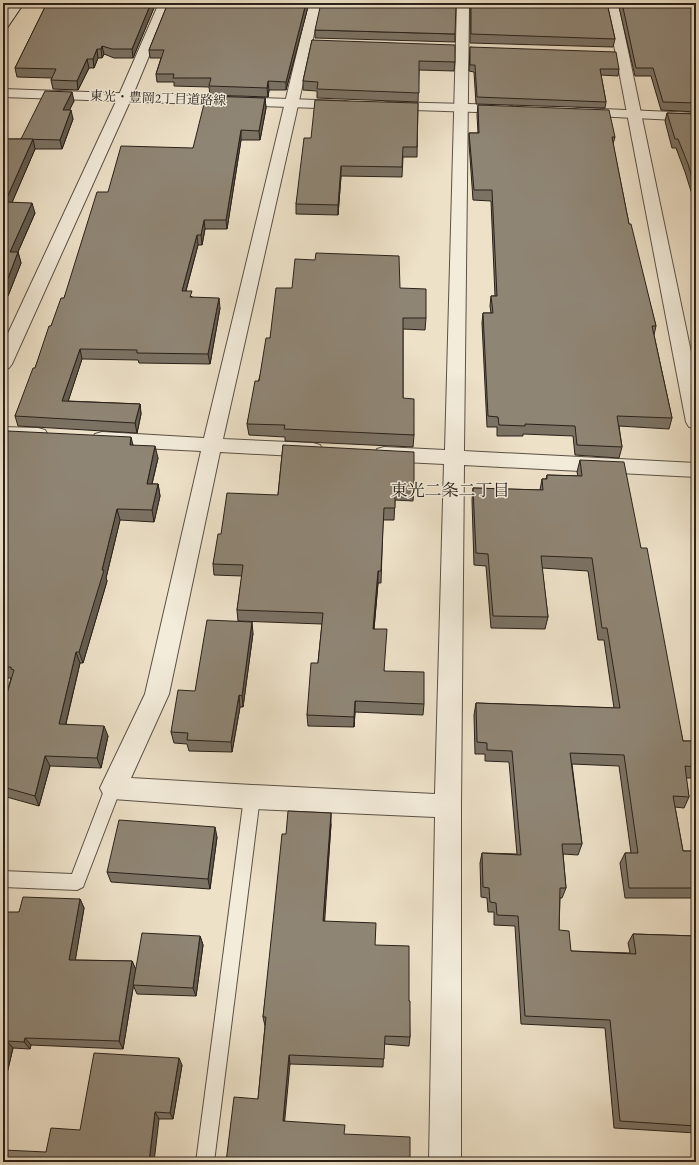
<svg xmlns="http://www.w3.org/2000/svg" width="699" height="1165" viewBox="0 0 699 1165" font-family="'EB Garamond','Noto Serif JP',serif">
  <rect width="100%" height="100%" fill="#ede1c8"/>
  <filter id="stains"><feTurbulence type="fractalNoise" baseFrequency=".005" numOctaves="4"/><feColorMatrix values="0 0 0 0 .2 0 0 0 0 .09 0 0 0 0 .02 0 0 0 .5 -.17"/></filter>
  <radialGradient id="worn" r=".72"><stop offset=".6" stop-color="#630" stop-opacity="0"/><stop offset="1" stop-color="#630" stop-opacity=".3"/></radialGradient>
  <g fill="none" stroke-linecap="round" stroke-linejoin="round">
    <g stroke="#5b5145" stroke-width="2">
      <g id="service">
        <path d="M113 781 118 783 121 788 83 887 77 890 3 887V871L72 874 105 788 108 783Z"/>
        <path d="M252 790 257 792 260 797 214 1162H196L244 797 247 792Z"/>
      </g>
    </g>
    <g stroke="#5b5145" stroke-width="2">
      <g id="minor">
        <path d="M159 3H171L132 97 12 364 9 368 3 370V344L118 97Z"/>
        <path d="M309 3H321L223 439 313 443 320 445 323 450 320 455 313 457 220 452 169 694 131 778 252 785 435 794 444 464 384 461 377 459 374 454 377 449 384 447 445 450 457 3H469L464 451 696 463V477L464 465 461 806V1162H429L435 817 252 809 113 799 104 796 100 788 145 694 201 451 102 446 95 444 92 439 95 434 102 432 204 438Z"/>
        <path d="M606 3H618L696 376V428L689 427 686 422Z"/>
        <path d="M3 427 38 428 45 430 48 435 45 440 38 442 3 441Z"/>
      </g>
    </g>
    <g stroke="#5b5145" stroke-width="2">
      <g id="tertiary">
        <path d="M3 89 345 101 350 102 352 105 350 108 345 109 3 97Z"/>
        <path d="M387 102 507 105 512 106 514 109 512 112 507 113 382 109 380 106 382 103Z"/>
        <path d="M579 108 696 113V121L574 115 572 112 574 109Z"/>
      </g>
    </g>
    <g stroke="#2a2119" stroke-width="2">
      <path id="secondary" d="M12 3H24L7 28 3 29V16Z"/>
    </g>
    <use href="#service" fill="#f3ecdb" fill-rule="evenodd"/>
    <use href="#minor" fill="#f3ecdb" fill-rule="evenodd"/>
    <use href="#tertiary" fill="#f3ecdb" fill-rule="evenodd"/>
    <use href="#secondary" fill="#f3ecdb" fill-rule="evenodd"/>
  </g>
  <g fill="#7b7264" stroke="#2a2119">
    <path d="M47 3H156L133 58H114L104 54 102 58H98L94 68H89L78 90 53 89 51 80 52 78 17 77 15 68Z"/>
    <path d="M168 3H309L286 90H269L268 97 210 95 209 87 174 86V82H157L156 74 161 58H150L149 50Z"/>
    <path d="M470 3H607L615 39 613 47 470 43Z"/>
    <path d="M618 3H696V112L661 110 651 76H635Z"/>
    <path d="M315 30 455 34V42L315 38Z"/>
    <path d="M312 40 455 62 454 71 419 70 418 102 317 98V91L303 90V81Z"/>
    <path d="M470 47 619 69 618 76 601 75 606 102 605 108 476 104 474 72 469 71Z"/>
    <path d="M265 98 266 108 260 140H241L227 229H205L202 245H198L186 291 192 297 220 308 210 364 139 363 138 360 82 359 68 401 140 404 141 414 137 433 18 426 15 416 35 368 51 326 64 298 108 192 193 148Z"/>
    <path d="M74 101 69 110 73 119 62 149H35L12 202 35 213 18 252 21 263 8 296H3V139H21Z"/>
    <path d="M418 103 417 157H403L402 177 341 176 338 215 296 214V204L311 138Z"/>
    <path d="M478 105 615 137 613 144 629 224 656 326 654 335 672 418 669 429 619 426 622 447 619 458 575 455 573 436 523 434V436H497V427H487L482 323 483 313H491L490 306 491 296H495L491 201 473 200 469 143V133H478L477 115Z"/>
    <path d="M667 113 696 114V207L685 172 676 148H672L665 121Z"/>
    <path d="M292 288H400L426 318 425 330 403 329V398L414 435 413 447 285 441V437L249 435 247 424 270 338Z"/>
    <path d="M3 442 133 445 158 458 152 484H158L160 496 154 522 120 520 106 578 107 581 83 663H80L66 724 108 736 101 768 50 766 39 806 3 796V707L11 678H3Z"/>
    <path d="M283 445 414 489 413 501 395 500 394 520H383L381 583H378L374 629 384 671 424 704 423 715 355 712 354 727 308 726 307 715 318 663 322 624 238 621 237 610 242 576 214 575 213 564 221 534 278 495Z"/>
    <path d="M580 460 641 548 683 741H696V778H686L689 797 684 808 675 807 683 851H696V898H625L620 863 625 853H631L619 766 572 764 582 844 578 855 563 854 566 888 562 898H560L559 930 571 951 630 953 628 943 633 934 696 936V1133L614 1128 605 1028 521 1024 515 926 494 925V912H488L487 898 481 897 480 863 482 853 517 854 509 762 485 761V754H475L474 715 476 703 614 708 604 640H598L588 571 542 568 548 617 545 629 491 628 486 566 474 565 472 500 473 488 540 490 542 479H546L547 475 578 476 577 472Z"/>
    <path d="M253 633 243 707H240L232 752 189 751 187 744 174 743 171 732 195 691Z"/>
    <path d="M331 824 324 921 375 945 409 1001 410 1037 409 1046 384 1044 383 1067 290 1064 226 1162 258 1099 265 1026 263 1017 286 834Z"/>
    <path d="M217 837 210 889 111 882 107 872Z"/>
    <path d="M80 899 84 908 75 960 132 961 136 970 123 1049 31 1045 30 1049 13 1048 3 1090V918L19 912Z"/>
    <path d="M200 936 203 945 196 996 137 994 133 985Z"/>
    <path d="M182 1065 173 1119H159L46 1152 80 1130Z"/>
  </g>
  <g fill="#645d51" stroke="#2a2119">
    <path d="M151 3H156L133 58 132 49Z"/>
    <path d="M306 3H309L286 90V82Z"/>
    <path d="M102 46 104 54 102 58 101 49Z"/>
    <path d="M97 49 98 58 94 68 93 59Z"/>
    <path d="M87 59 89 68 78 90 77 81Z"/>
    <path d="M268 81 269 90 268 97 267 88Z"/>
    <path d="M72 92 74 101 65 119 63 110Z"/>
    <path d="M265 98 266 108 260 140 259 131Z"/>
    <path d="M71 110 73 119 62 149 60 140Z"/>
    <path d="M241 130V140L227 229 226 220Z"/>
    <path d="M33 139 35 149 8 212 5 202Z"/>
    <path d="M341 166V176L338 215V205Z"/>
    <path d="M32 203 35 213 13 263 10 252Z"/>
    <path d="M204 220 205 229 202 245 201 235Z"/>
    <path d="M197 235 198 245 183 301 182 291Z"/>
    <path d="M18 252 21 263 8 296 5 286Z"/>
    <path d="M219 298 220 308 210 364 208 354Z"/>
    <path d="M80 349 82 359 65 411 62 401Z"/>
    <path d="M140 404 141 414 137 433 135 423Z"/>
    <path d="M131 437 134 449 130 445Z"/>
    <path d="M155 446 158 458 149 496 147 484Z"/>
    <path d="M158 484 160 496 154 522 152 510Z"/>
    <path d="M117 509 120 520 106 578 107 581 83 663 79 652 102 570Z"/>
    <path d="M378 571V583L373 640V629Z"/>
    <path d="M252 622 253 633 243 707 242 696Z"/>
    <path d="M76 652 80 663 63 735 59 724Z"/>
    <path d="M239 695 240 707 232 752 231 742Z"/>
    <path d="M355 701V712L354 727V717Z"/>
    <path d="M104 726 108 736 101 768 97 758Z"/>
    <path d="M45 756 50 766 39 806 35 796Z"/>
    <path d="M331 813V824L324 931 323 921Z"/>
    <path d="M215 827 217 837 210 889 208 879Z"/>
    <path d="M80 899 84 908 74 968 69 960Z"/>
    <path d="M200 936 203 945 196 996 193 988Z"/>
    <path d="M132 961 136 970 123 1049 119 1041Z"/>
    <path d="M25 1038 31 1045 30 1049 24 1042Z"/>
    <path d="M7 1041 13 1048 3 1090V1058Z"/>
    <path d="M289 1055 290 1064 284 1128 283 1121Z"/>
    <path d="M179 1058 182 1065 173 1119 170 1113Z"/>
    <path d="M155 1112 159 1119 154 1162H149Z"/>
  </g>
  <g fill="#8f8574" stroke="#2a2119">
    <path d="M47 3H151L132 49H112L102 46 101 49H97L93 59H87L77 81 51 80 56 69 15 68Z"/>
    <path d="M168 3H306L286 82 268 81 267 88 209 86 211 78H173L174 74H156L164 50H149Z"/>
    <path d="M321 3H456L455 34 315 30Z"/>
    <path d="M471 3H607L615 39 471 34Z"/>
    <path d="M622 3H696V103L663 102 653 68H636Z"/>
    <path d="M312 40 455 45V62L419 61V93L317 89 318 82 303 81Z"/>
    <path d="M470 47 616 52 619 69H600L606 102 477 97 475 65H470Z"/>
    <path d="M45 91 72 92 63 110H71L60 140 21 139Z"/>
    <path d="M206 96 265 98 259 131 241 130 226 220H204L201 235H197L182 291H192L190 297 219 298 208 354 137 353V350L80 349 62 401 140 404 135 423 15 416 33 368H35L49 326H51L61 298H64L97 192H108L121 146 193 148Z"/>
    <path d="M315 100 418 103 417 147H403L402 167 341 166 338 205 296 204 304 138H311Z"/>
    <path d="M478 105 609 110 615 137H612L629 224H631L656 326H652L672 418 617 416 622 447 577 445 575 426 525 424V426L499 425 498 417 488 416 483 313H493L491 296H497L492 190H474L469 133H479Z"/>
    <path d="M667 113 696 114V191L688 164 678 139H675Z"/>
    <path d="M3 139H33L5 202 32 203 10 252H18L5 286H3Z"/>
    <path d="M316 253 399 256 400 288 426 289V318H403V398L414 399V435L284 429 285 425 247 424 255 381H259L266 338H270L276 288H292L295 259 315 260Z"/>
    <path d="M8 431 131 437 130 445 155 446 147 484H158L152 510 117 509 102 570H104L79 652H76L59 724 104 726 97 758 45 756 35 796 3 787V707L14 670 11 669V667H3V442H4Z"/>
    <path d="M283 445 414 452V489L395 488V508H384L381 571H378L373 629H387L384 671 424 672V704L355 701 354 717 307 715 311 663H318L323 613 237 610 243 565 213 564 218 534H221L227 493 278 495Z"/>
    <path d="M580 460 624 462 641 548H647L683 741H696V767L685 766 689 797 673 796 683 851H696V888H629L625 853H638L624 755 570 753 582 844H562L566 888H560L559 930 569 931 571 951 636 954 633 934 696 936V1126L620 1121 610 1020 525 1016 518 916 497 915 496 903 490 902 489 888 483 887 482 853 521 855 512 751 487 750V743L477 742 476 703 620 708 607 628H602L592 558 541 556 548 617 493 616 488 554 476 553 473 488 543 490 542 479H547V475L582 476Z"/>
    <path d="M207 620 252 622 242 696 239 695 231 742 187 740 188 733 171 732 178 690 195 691Z"/>
    <path d="M288 811 331 813 323 921 376 923 375 945 409 946V1001H410V1037L385 1036 384 1059 289 1055 283 1121 345 1125 344 1134 410 1137V1162H226L234 1097 258 1099 266 1017H263L274 912 282 834H286Z"/>
    <path d="M119 820 215 827 208 879 107 872Z"/>
    <path d="M23 897 80 899 69 960 132 961 119 1041 25 1038 24 1042 7 1041 3 1058V918L4 912H19Z"/>
    <path d="M142 933 200 936 193 988 133 985Z"/>
    <path d="M94 1053 179 1058 170 1113 155 1112 149 1162H3V1150L46 1152 51 1128 80 1130Z"/>
  </g>
  <g text-anchor="middle" dominant-baseline="central" stroke-width="3" stroke-linejoin="round" paint-order="stroke">
    <g font-size="13" fill="#2a2119" stroke="#f3ecdb">
      <text transform="translate(158 98) rotate(2)">東光・豊岡2丁目道路線</text>
    </g>
    <g font-size="17" fill="#2a2119" stroke="#f3ecdb">
      <text x="450" y="490">東光二条二丁目</text>
    </g>
  </g>
  <rect width="699" height="1165" fill="none" stroke="#ede1c8" stroke-width="16"/>
  <rect x="4" y="4" width="691" height="1157" fill="none" stroke="#2a2119" stroke-width="2"/>
  <rect x="8" y="8" width="683" height="1149" fill="none" stroke="#2a2119"/>
  <rect width="100%" height="100%" filter="url(#stains)"/>
  <rect width="100%" height="100%" fill="url(#worn)"/>
</svg>
